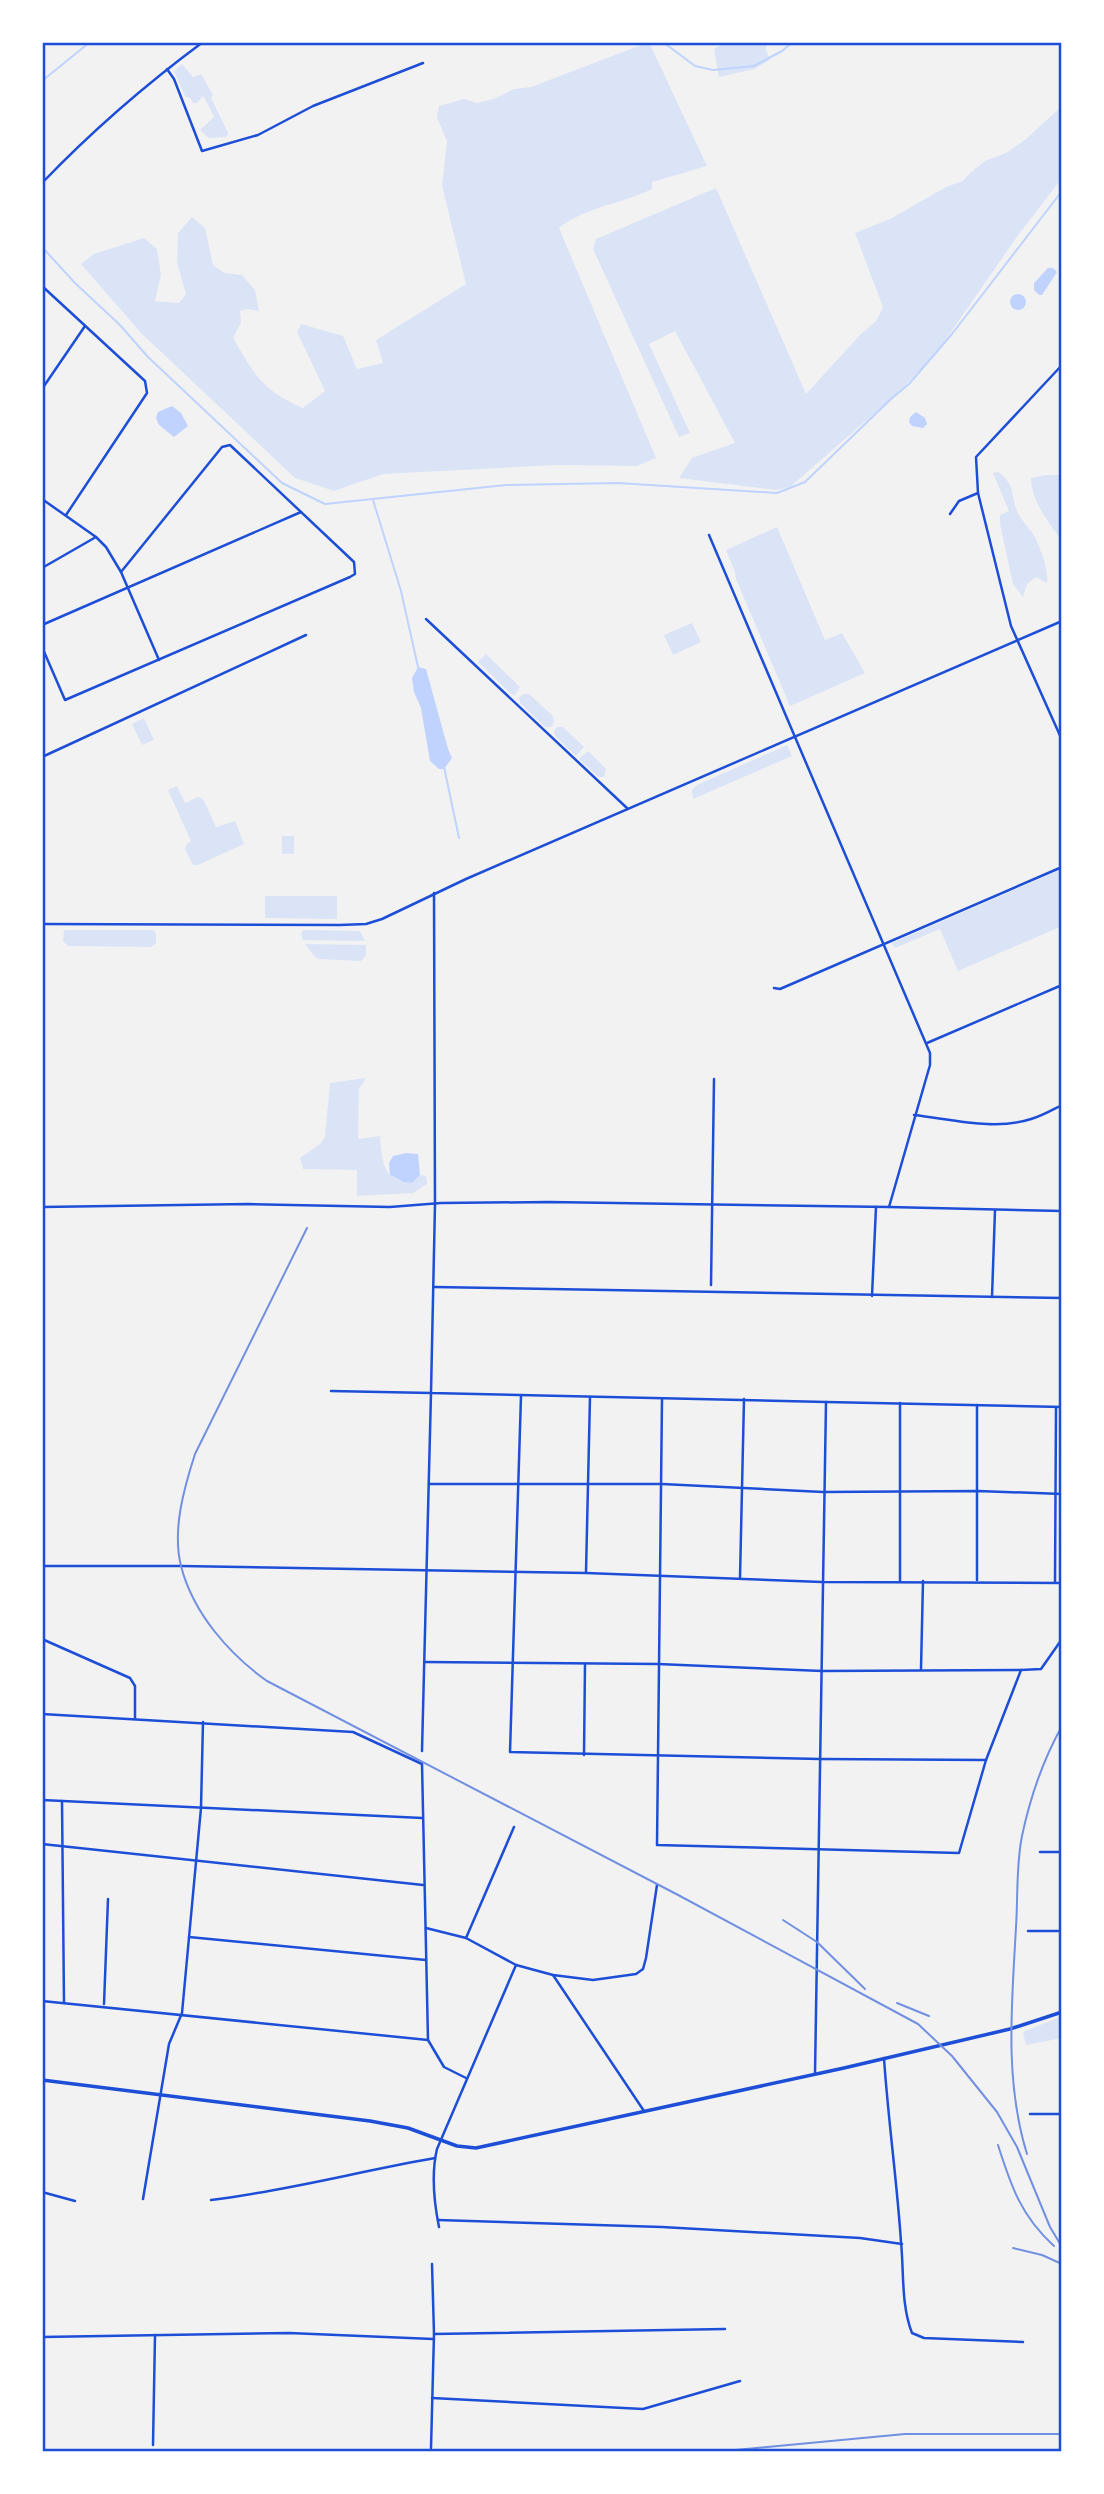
<svg xmlns="http://www.w3.org/2000/svg" width="1104" height="2494" viewBox="0 0 1104 2494" font-family="Overpass,sans-serif">
  <rect width="100%" height="100%" fill="#f2f2f2"/>
  <g fill="#dbe4f7">
    <path d="M649 42 707 166 652 182V189C622 204 584 207 559 228L656 458 637 466 557 465 383 474 334 491 295 478 141 333 81 264 94 254 144 238 157 249 161 275 155 301 179 303 186 294 177 263 178 233 192 217 205 228 213 265 224 273 242 275 255 290 259 311 248 309 240 311 241 323 233 338C255 375 262 390 303 408L325 391 297 332 301 324 343 336 357 369 383 363 376 340 466 284 442 186 447 141 437 118 439 106 464 99 477 103 494 99 514 89 531 87Z"/>
    <path d="M725 42H767L766 50 770 60 754 69 719 77 714 49Z"/>
    <path d="M182 64 193 77 201 74 213 95 211 98 228 133 226 137 209 138 200 130 214 117 204 97H202L197 103H193L190 98 185 96 174 71Z"/>
    <path d="M1062 106V178L1016 238 938 351 900 391 790 487 777 490 679 478 692 458 735 443 675 331 649 344 690 433 679 437 593 249 596 239 716 188 806 394 860 335 876 321 883 307 855 233 892 218 946 187 963 181 970 173 985 161 1006 153 1026 139Z"/>
    <path d="M998 472C1016 485 1010 493 1017 511 1021 521 1031 529 1036 539 1041 551 1049 570 1047 583L1036 577 1027 584 1023 597 1013 584 1000 524V515L1009 511 993 473Z"/>
    <path d="M1046 475H1062V541C1049 523 1031 501 1031 478Z"/>
    <path d="M777 527 825 640 842 633 865 673 790 706 736 579 735 572 726 550Z"/>
    <path d="M692 623 701 642 673 655 664 635Z"/>
    <path d="M486 654 520 687 515 695 511 694 478 662Z"/>
    <path d="M523 694H529L553 716 554 722 551 727H545L520 703 519 698Z"/>
    <path d="M144 718 154 740 142 745 132 724Z"/>
    <path d="M557 727H563L584 747 576 756 555 736 554 731Z"/>
    <path d="M787 745 792 756 693 799 692 790 697 785Z"/>
    <path d="M588 751 606 769 604 777H598L579 759Z"/>
    <path d="M177 786 185 803 198 797 203 799 216 827 235 821 244 844 198 865H193L185 849 187 844 191 841 168 790Z"/>
    <rect x="282" y="836" width="12" height="18"/>
    <path d="M1062 869V926L958 971 940 929 895 948 892 943Z"/>
    <path d="M265 896H337V919L265 918Z"/>
    <path d="M66 930H153L156 934V943L151 947 68 946 63 941 64 931Z"/>
    <path d="M304 930 360 931 365 941 303 940 301 933Z"/>
    <path d="M305 944 366 945V955L361 961 319 959 315 957Z"/>
    <path d="M366 1078 359 1089 358 1139 380 1136C382 1160 382 1182 412 1183L420 1175 426 1176 427 1184 413 1193 357 1196V1170L303 1169 300 1158 320 1144 325 1137 330 1083Z"/>
    <path d="M1062 2016V2038L1026 2045 1023 2032Z"/>
  </g>
  <g fill="#bfd3fe">
    <path d="M1048 268H1053L1057 272 1042 295H1039L1034 290V283Z"/>
    <circle cx="1018" cy="302" r="8"/>
    <path d="M172 406 181 413 188 426 174 437 159 425 156 418 158 412Z"/>
    <path d="M916 412 925 418 927 424 923 428 912 426 909 422 910 417Z"/>
    <path d="M418 667 426 669 448 749 452 758 444 769H439L430 761 421 708 414 692 412 678Z"/>
    <path d="M406 1153 418 1154 420 1175 412 1183 403 1182 390 1175 389 1163 393 1156Z"/>
  </g>
  <g fill="none" stroke-linecap="round" stroke-linejoin="round">
    <g stroke="#bfd3fe" stroke-width="2">
      <path d="M663 42 695 66 713 70 754 66 782 51 793 42"/>
      <path d="M42 81 90 42"/>
      <path d="M42 247 75 283 120 325 148 357 282 483 325 504 506 485 618 483 777 493 805 482 891 399 909 384 952 334 1062 191"/>
      <path d="M373 500 401 591 418 667"/>
      <path d="M444 767 459 838"/>
    </g>
    <g stroke="#1d4ed8" stroke-width="2.5">
      <path d="M167 69 174 79 202 151 258 135 313 106 423 63"/>
      <path d="M42 183C92 131 145 85 203 42"/>
      <path d="M42 286 145 381 147 393 66 515"/>
      <path d="M1062 365 976 457 978 493 1011 626 1062 740"/>
      <path d="M42 389 85 326"/>
      <path d="M42 499 96 537 106 547 121 572 159 660"/>
      <path d="M950 514 959 501 978 493"/>
      <path d="M709 535 795 737"/>
      <path d="M42 568 96 537"/>
      <path d="M426 619 628 809"/>
      <path d="M42 625 301 512"/>
      <path d="M42 647 65 700 350 577 355 574 354 562 230 445 222 447 121 572"/>
      <path d="M42 757 306 635"/>
      <path d="M434 893 435 1204"/>
      <path d="M774 988 780 989 1062 867"/>
      <path d="M927 1043 1062 985"/>
      <path d="M914 1115C951 1119 995 1131 1031 1119 1042 1116 1052 1110 1062 1105"/>
      <path d="M889 1207 1062 1211"/>
      <path d="M711 1285 714 1079"/>
      <path d="M434 1287 1062 1298"/>
      <path d="M872 1296 876 1207"/>
      <path d="M992 1297 995 1210"/>
      <path d="M331 1391 431 1393 422 1751"/>
      <path d="M521 1396 510 1752 820 1759 986 1760"/>
      <path d="M662 1399 657 1845 959 1853 986 1760 1021 1670"/>
      <path d="M826 1402 1062 1407"/>
      <path d="M429 1484H662L823 1492 978 1491 1062 1494"/>
      <path d="M42 1566H181L586 1573 822 1582 1062 1583"/>
      <path d="M586 1572 590 1397"/>
      <path d="M740 1578 744 1399"/>
      <path d="M977 1580V1405"/>
      <path d="M900 1581V1403"/>
      <path d="M1055 1582 1056 1407"/>
      <path d="M42 1639 130 1678 135 1686V1719"/>
      <path d="M425 1662 658 1664 822 1671 1021 1670 1041 1669 1062 1639"/>
      <path d="M921 1669 923 1581"/>
      <path d="M42 1714 353 1732 422 1764 428 2040 444 2067 466 2078"/>
      <path d="M584 1755 585 1664"/>
      <path d="M42 1800 422 1818"/>
      <path d="M62 1801 64 2003"/>
      <path d="M42 1844 423 1885"/>
      <path d="M1040 1852H1062"/>
      <path d="M426 1928 466 1938 516 1965 553 1975 593 1980 636 1974 643 1969 646 1958 657 1885"/>
      <path d="M1028 1931H1062"/>
      <path d="M189 1937 426 1960"/>
      <path d="M466 1938 514 1827"/>
      <path d="M553 1975 644 2111"/>
      <path d="M42 2001 428 2040"/>
      <path d="M104 2004 108 1899"/>
      <path d="M884 2058C888 2119 897 2181 901 2242 904 2272 901 2305 912 2333L924 2338 1023 2342"/>
      <path d="M1030 2114H1062"/>
      <path d="M42 2192 75 2201"/>
      <path d="M143 2199 169 2044 182 2013 201 1808 203 1722"/>
      <path d="M211 2200C286 2191 360 2171 435 2158"/>
      <path d="M438 2220 662 2227 860 2238 902 2244"/>
      <path d="M439 2227C434 2202 431 2174 437 2149L516 1965"/>
      <path d="M434 2334 725 2329"/>
      <path d="M42 2337 289 2333 433 2339"/>
      <path d="M432 2398 643 2409 740 2381"/>
      <path d="M153 2445 155 2335"/>
      <path d="M431 2448 434 2334 432 2264"/>
    </g>
    <g stroke="#1d4ed8" stroke-width="2.5">
      <path d="M42 924 340 925 366 924 382 919 466 879 1062 621"/>
      <path d="M435 1204 431 1393 826 1402 815 2074"/>
      <path d="M42 1207 248 1204 390 1207 441 1203 549 1202 889 1207 930 1065V1053L795 737"/>
    </g>
    <path stroke="#1d4ed8" stroke-width="3.5" d="M42 2080 370 2121 408 2128 457 2146 476 2148 844 2068 1010 2029 1062 2012"/>
    <g stroke="#7290e2" stroke-width="2">
      <path d="M307 1228 195 1454C184 1488 172 1530 181 1566 193 1613 229 1654 267 1681L680 1896 918 2024 952 2056 997 2112 1017 2147 1050 2227 1062 2247"/>
      <path d="M783 1920 817 1942 865 1989"/>
      <path d="M897 2003 929 2016"/>
      <path d="M998 2145C1011 2186 1021 2216 1054 2246"/>
      <path d="M1027 2154C1004 2080 1012 2002 1016 1927 1018 1897 1016 1865 1022 1836 1030 1798 1043 1760 1062 1726"/>
      <path d="M1013 2248 1042 2255 1062 2264"/>
      <path d="M715 2452 905 2434H1062"/>
    </g>
  </g>
  <rect width="1104" height="2494" fill="none" stroke="#ffffff" stroke-width="88"/>
  <rect x="44" y="44" width="1016" height="2406" fill="none" stroke="#1d4ed8" stroke-width="2.5"/>
</svg>
